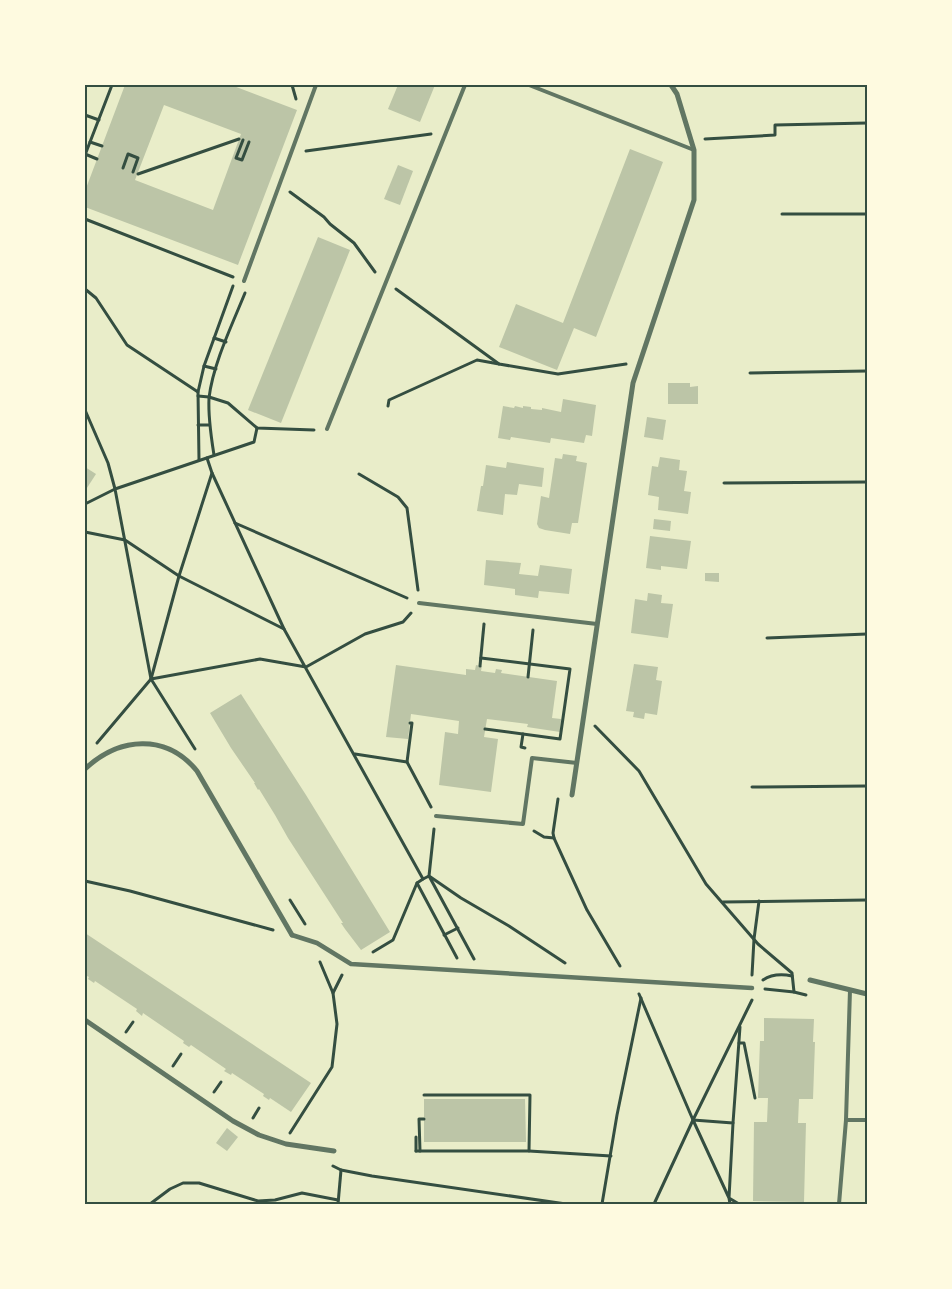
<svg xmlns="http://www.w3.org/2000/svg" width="952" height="1289" viewBox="0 0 952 1289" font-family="Arial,sans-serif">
  <rect width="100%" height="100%" fill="#e9edc9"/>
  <g fill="#bcc5a7" fill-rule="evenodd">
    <path d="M125 85H231L297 110 238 265 85 207V191ZM164 105 241 134 213 210 135 180Z"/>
    <path d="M398 85H435L420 122 388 109Z"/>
    <path d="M630 149 663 162 596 337 574 328 557 370 499 347 516 304 563 323Z"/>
    <path d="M398 165 413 171 400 205 384 199Z"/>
    <path d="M318 237 350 250 281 423 248 410Z"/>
    <path d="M668 383H690V387L698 386V404H668Z"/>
    <path d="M563 399 596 405 592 436 586 435 584 443 551 438 550 443 511 437 510 440 498 438 503 406 514 408 515 406 523 408V406L531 407V409L542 410V408L561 412Z"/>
    <path d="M647 417 666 420 663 440 644 437Z"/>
    <path d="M563 454 577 456 576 461 587 463 578 523H572L570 534 545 530 539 528 537 524 541 496 549 498 555 458 562 459Z"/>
    <path d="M660 457 680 460 679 470 687 471 684 491 691 492 688 514 658 510 659 497 648 495 652 466 658 467Z"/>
    <path d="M507 462 544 468 542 487 519 484 517 495 505 494 503 515 477 511 481 486H483L486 465 506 468Z"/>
    <path d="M85 467 96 474 85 491Z"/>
    <path d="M654 519 671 521 670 531 653 529Z"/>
    <path d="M650 536 691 541 687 569 661 566V570L646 568Z"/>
    <path d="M486 560 521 563 519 574 538 576 540 565 572 569 569 594 539 591 538 598 515 595V589L484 585Z"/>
    <path d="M705 573H719V582L705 581Z"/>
    <path d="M648 593 662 595 661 603 673 604 668 638 631 633 635 599 647 601Z"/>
    <path d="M634 664 658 667 656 680 662 681 657 715 645 713 644 719 633 717 634 712 626 711Z"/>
    <path d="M396 665 466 675V669L475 670 476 665 480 666H482L481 671 495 673 496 669 502 670 501 673 557 681 552 718 561 719 560 732 527 727 528 724 487 719 484 737 498 739 491 792 439 785 445 732 458 734 459 721 411 714 408 739 386 737Z"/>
    <path d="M241 694 306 795 390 932 361 950 345 929 341 923H343L288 838 275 815 259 789 258 790 254 783H255L231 748 210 713Z"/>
    <path d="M85 933 311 1083 291 1112 270 1098 269 1100 263 1096 264 1094 232 1073 231 1075 224 1071 226 1069 191 1045 189 1047 183 1043 184 1041 143 1013 142 1016 136 1011 137 1009 95 981 94 983 88 979 89 977 85 975Z"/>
    <path d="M764 1018 814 1019 813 1042H815L813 1099H799L798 1123H806L804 1202 753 1201 754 1122H767L768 1098H758L760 1041H764Z"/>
    <path d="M424 1099H525L526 1142H424Z"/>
    <path d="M227 1128 238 1137 227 1151 216 1143Z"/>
  </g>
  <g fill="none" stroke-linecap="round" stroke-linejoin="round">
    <g stroke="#344e41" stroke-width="3">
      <path d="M292 85 296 99"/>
      <path d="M85 115 99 120"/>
      <path d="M705 139 775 135V125L867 123"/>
      <path d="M243 140 236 158 242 160 249 142"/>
      <path d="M90 142 102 146"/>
      <path d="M306 151 431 134"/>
      <path d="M85 154 97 159"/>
      <path d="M85 155 112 85"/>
      <path d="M123 168 128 154 138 158 133 172"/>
      <path d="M138 174 239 139"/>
      <path d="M290 192 324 217 330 224 354 243 375 272"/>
      <path d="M782 214H867"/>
      <path d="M85 219 233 277"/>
      <path d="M85 289 96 298 127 345 198 392"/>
      <path d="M396 289 499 364 558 374 626 364"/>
      <path d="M214 338 226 342"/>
      <path d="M204 366 216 369"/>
      <path d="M750 373 867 371"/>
      <path d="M198 396 209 397 228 403 257 428 314 430"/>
      <path d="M388 406 389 400 477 360 499 364"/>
      <path d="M85 410 108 463 115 489 85 504"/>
      <path d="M198 425H209"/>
      <path d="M214 455C211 436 208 418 209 398 213 364 232 325 245 293"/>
      <path d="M199 460 198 392 204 366 233 286"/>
      <path d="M212 473 284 629"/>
      <path d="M359 474 398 497 407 508 418 590"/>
      <path d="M724 483 867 482"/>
      <path d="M235 523 407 598"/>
      <path d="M85 532 125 540 179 576 212 473 207 458"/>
      <path d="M411 613 403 622 365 634 306 667 260 659 151 679 179 576 284 629 423 879 429 876 474 959"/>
      <path d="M767 638 867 634"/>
      <path d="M481 658 570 669 560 739 485 729"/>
      <path d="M480 666 484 624"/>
      <path d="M528 677 533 630"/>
      <path d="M595 726 639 771 706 884 758 944 792 973 794 992"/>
      <path d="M523 734 521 747 525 748"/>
      <path d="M97 743 151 679"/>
      <path d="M195 749 151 679 115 489 254 442 257 428"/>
      <path d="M355 754 407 762 431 807"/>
      <path d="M407 762 412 723H410"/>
      <path d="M752 787 867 786"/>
      <path d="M558 799 553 833 554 838 587 910 620 966"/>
      <path d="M434 829 429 876 461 898 509 926 565 963"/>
      <path d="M534 831 544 837 554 838"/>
      <path d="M423 879 417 883 457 958"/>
      <path d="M85 881 130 891 273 930"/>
      <path d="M290 900 305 924"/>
      <path d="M723 902 867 900"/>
      <path d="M444 935 458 928"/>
      <path d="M373 952 393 940 417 883"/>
      <path d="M320 962 333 993"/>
      <path d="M752 975 754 939 759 901"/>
      <path d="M763 980C772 974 782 974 792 976"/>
      <path d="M765 989 794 992 806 995"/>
      <path d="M639 994 693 1120 654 1204"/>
      <path d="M126 1032 133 1022"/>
      <path d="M739 1043H744L755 1098"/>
      <path d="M173 1066 181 1054"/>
      <path d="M214 1092 221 1082"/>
      <path d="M424 1095H530L529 1151"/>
      <path d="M253 1118 259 1108"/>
      <path d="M693 1120 752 1000"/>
      <path d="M733 1123 740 1027"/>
      <path d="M290 1133 332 1067 337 1024 333 993 342 975"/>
      <path d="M416 1137V1151"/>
      <path d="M416 1151H420L419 1119H424"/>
      <path d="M420 1151H529L611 1156"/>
      <path d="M333 1166 341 1170 372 1176 566 1204"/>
      <path d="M150 1204 170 1189 183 1183H199L258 1201 275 1200 302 1193 338 1200"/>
      <path d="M338 1204 341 1170"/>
      <path d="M602 1204 617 1115 641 998"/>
      <path d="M730 1204 729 1198 733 1123 693 1120 729 1198 739 1204"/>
    </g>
    <g stroke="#617663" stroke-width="4">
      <path d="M529 85 694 150"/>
      <path d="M244 281 316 85"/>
      <path d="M327 429 465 85"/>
      <path d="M419 603 597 624"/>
      <path d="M436 816 523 824 532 758 577 763"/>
      <path d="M846 1120 850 990"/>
      <path d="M839 1204 846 1120H867"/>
    </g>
    <path stroke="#617663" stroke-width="4.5" d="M292 935 317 943 351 964 752 988"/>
    <g stroke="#617663" stroke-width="5">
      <path d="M85 769C119 737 166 733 197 771L292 935"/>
      <path d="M572 795 633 383 694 200V150L677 94 671 85"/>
      <path d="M810 980 867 994"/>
      <path d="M85 1020 233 1121 259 1135 286 1144 334 1151"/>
    </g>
  </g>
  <rect width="952" height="1289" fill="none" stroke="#fefae0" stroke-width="172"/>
  <rect x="86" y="86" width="780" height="1117" fill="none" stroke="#344e41" stroke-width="2"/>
</svg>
